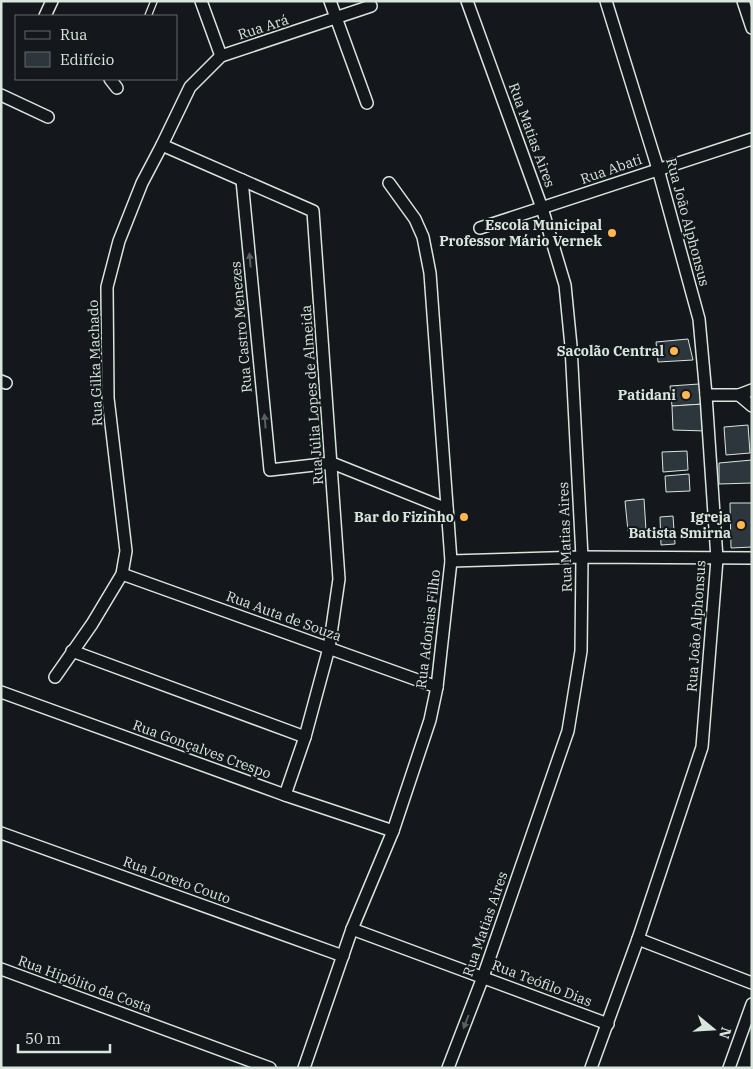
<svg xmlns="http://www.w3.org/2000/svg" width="753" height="1069" viewBox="0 0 753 1069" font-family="'IBM Plex Serif',serif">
  <rect width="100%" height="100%" fill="#14181c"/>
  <g fill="#2c363c" stroke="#d8e6dc">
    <path d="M688 339 693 360 658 362 656 342Z"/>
    <path d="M699 384 703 404 672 406 670 386Z"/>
    <path d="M703 404 706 431 673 430 672 406Z"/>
    <path d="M748 425 750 453 726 455 724 427Z"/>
    <path d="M687 451 688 470 663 472 662 452Z"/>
    <path d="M752 460V483L719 484V463Z"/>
    <path d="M689 474 690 491 666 492 665 476Z"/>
    <path d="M644 499 646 530 628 531 625 501Z"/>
    <path d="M730 503H752V547L731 548Z"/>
    <path d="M673 516 675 544 661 545 660 517Z"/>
  </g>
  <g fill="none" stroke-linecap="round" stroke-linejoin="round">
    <g stroke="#d8e6dc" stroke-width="8">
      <path id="lane" d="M148 16 154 1"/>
    </g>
    <g stroke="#d8e6dc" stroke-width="14">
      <g id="street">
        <path d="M201 1 221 56"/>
        <path d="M330 1 367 103"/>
        <path d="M743 1 752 28"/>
        <path d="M45 16 52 1"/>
        <path d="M110 79 117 88"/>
        <path d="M1 95 48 117"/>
        <path d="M162 145 313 211 339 579 329 648 305 737 285 795"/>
        <path d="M242 180 270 470 332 463 447 509"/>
        <path d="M480 228 752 139"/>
        <path d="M1 381 6 383"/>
        <path d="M706 395H739L752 390"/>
        <path d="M739 395 752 406"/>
        <path d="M451 561 582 557 752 558"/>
        <path d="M122 574 437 687"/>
        <path d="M72 651 305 737"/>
        <path d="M55 677 92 624 122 574 126 551 108 398 107 287 119 241 142 183 162 145 190 87 221 56 371 6"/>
        <path d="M1 692 285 795 393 831"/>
        <path d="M1 833 343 956"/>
        <path d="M352 929 608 1024"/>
        <path d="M638 939 752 983"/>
        <path d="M1 969 270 1068"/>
        <path d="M304 1068 352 929 393 831 430 720 437 687 451 561 430 273 423 237 415 219 389 183"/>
        <path d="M448 1068 483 977 568 731 581 651 582 557 571 346 565 285 542 208 467 1"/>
        <path d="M591 1068 638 939 702 747 717 559 706 395 699 319 658 169 606 1"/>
        <path d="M729 1068 752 1004"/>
      </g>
    </g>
    <use href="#lane" stroke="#14181c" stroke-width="5.5"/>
    <use href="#street" stroke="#14181c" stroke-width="11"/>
  </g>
  <defs><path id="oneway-solid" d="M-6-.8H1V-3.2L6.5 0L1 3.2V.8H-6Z" transform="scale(1.25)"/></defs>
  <g fill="#59605f">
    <use href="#oneway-solid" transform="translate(250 260) rotate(-95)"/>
    <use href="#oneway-solid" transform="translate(265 421) rotate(-95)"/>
    <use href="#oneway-solid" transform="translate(466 1022) rotate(111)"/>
  </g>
  <g fill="#ffb74d" stroke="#14181c" stroke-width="2">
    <circle cx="612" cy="233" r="5"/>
    <circle cx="674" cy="351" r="5"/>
    <circle cx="686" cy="395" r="5"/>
    <circle cx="464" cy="517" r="5"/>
    <circle cx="741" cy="525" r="5"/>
  </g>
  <g text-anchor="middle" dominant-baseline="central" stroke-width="4" stroke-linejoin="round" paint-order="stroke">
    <g font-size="14" fill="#d8e6dc" stroke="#14181c">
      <text transform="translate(263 27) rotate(-18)">Rua Ará</text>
      <text transform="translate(532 135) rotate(70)">Rua Matias Aires</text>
      <text transform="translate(611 169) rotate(-19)">Rua Abati</text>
      <text transform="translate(688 222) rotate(75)">Rua João Alphonsus</text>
      <text transform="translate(241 327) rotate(-95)">Rua Castro Menezes</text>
      <text transform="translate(95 363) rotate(-92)">Rua Gilka Machado</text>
      <text transform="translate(312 395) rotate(-94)">Rua Júlia Lopes de Almeida</text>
      <text transform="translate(565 537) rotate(-92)">Rua Matias Aires</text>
      <text transform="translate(284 616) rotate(20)">Rua Auta de Souza</text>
      <text transform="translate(696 626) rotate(-86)">Rua João Alphonsus</text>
      <text transform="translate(428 629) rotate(-83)">Rua Adonias Filho</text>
      <text transform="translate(202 749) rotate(20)">Rua Gonçalves Crespo</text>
      <text transform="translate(177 880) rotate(20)">Rua Loreto Couto</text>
      <text transform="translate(485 924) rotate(-71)">Rua Matias Aires</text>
      <text transform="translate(542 983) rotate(21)">Rua Teófilo Dias</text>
      <text transform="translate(85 984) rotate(20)">Rua Hipólito da Costa</text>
    </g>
    <g font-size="14" font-weight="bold" fill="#d8e6dc" stroke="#14181c" text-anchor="end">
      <text x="602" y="225">Escola Municipal<tspan x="602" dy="16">Professor Mário Vernek</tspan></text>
      <text x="664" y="351">Sacolão Central</text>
      <text x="676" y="395">Patidani</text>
      <text x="454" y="517">Bar do Fizinho</text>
      <text x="731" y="517">Igreja<tspan x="731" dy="16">Batista Smirna</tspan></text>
    </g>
  </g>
  <rect width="753" height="1069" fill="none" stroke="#d8e6dc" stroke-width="5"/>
  <rect x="15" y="15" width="162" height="65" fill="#14181c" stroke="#626a69"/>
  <rect x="25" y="31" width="25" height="8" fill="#14181c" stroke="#626a69"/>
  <text x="60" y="40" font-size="15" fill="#d8e6dc">Rua</text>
  <rect x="25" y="52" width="25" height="15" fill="#2c363c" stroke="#626a69"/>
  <text x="60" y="65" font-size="15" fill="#d8e6dc">Edifício</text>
  <g transform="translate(713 1029) rotate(108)" stroke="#14181c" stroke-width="4" paint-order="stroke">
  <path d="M0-4L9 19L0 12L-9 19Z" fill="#d8e6dc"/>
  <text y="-8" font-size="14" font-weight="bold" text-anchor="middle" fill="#d8e6dc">N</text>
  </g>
  <path d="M18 1044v8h92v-8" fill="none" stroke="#d8e6dc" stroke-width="2.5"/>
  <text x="25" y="1044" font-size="15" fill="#d8e6dc" stroke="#14181c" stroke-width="4" paint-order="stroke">50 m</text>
</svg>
